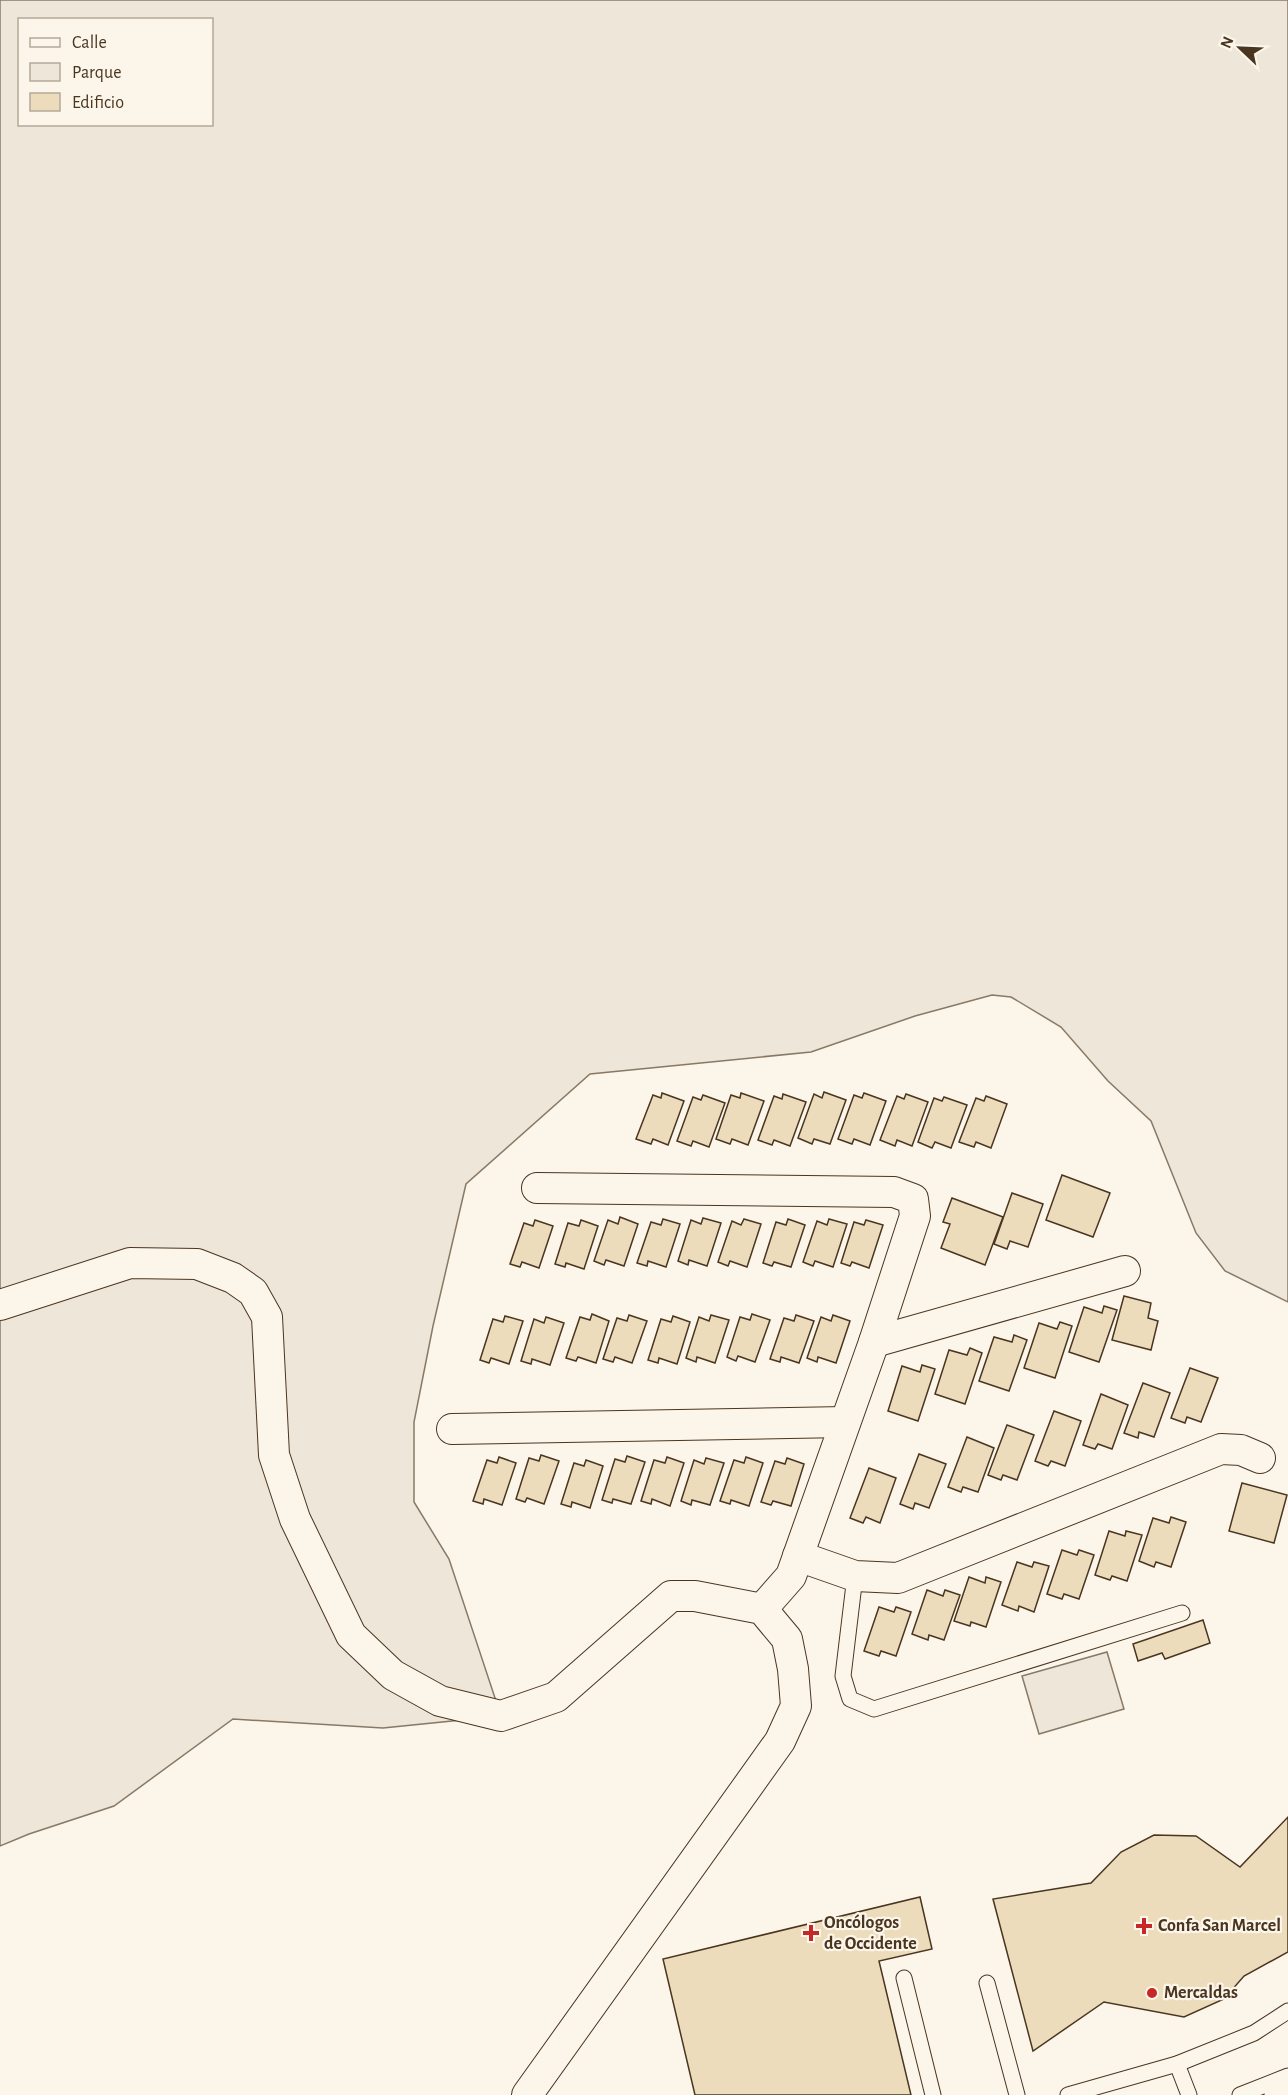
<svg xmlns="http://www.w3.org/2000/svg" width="1288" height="2095" viewBox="0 0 1288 2095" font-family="'Alegreya Sans',sans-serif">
  <rect width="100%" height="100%" fill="#fbf6e9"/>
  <g fill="#ede6d9" stroke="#887966" stroke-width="1.5" fill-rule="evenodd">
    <path d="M0 0H1288V1302L1225 1271 1196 1233 1151 1121 1108 1081 1061 1027 1011 997 992 995 915 1016 811 1052 590 1074 466 1184 433 1326 414 1422V1502L449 1559 501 1716 383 1728 233 1719 114 1806 29 1834 0 1846ZM20 20H212V124H20Z"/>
    <path d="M1107 1652 1124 1709 1039 1734 1022 1676Z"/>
  </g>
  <g fill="#ecdcbc" stroke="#4a3520" stroke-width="1.5">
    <path d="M824 1092 846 1100 830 1144 814 1139 812 1144 798 1138 814 1094 822 1098Z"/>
    <path d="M662 1093 684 1101 668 1145 653 1139 651 1144 636 1139 653 1095 661 1098Z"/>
    <path d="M741 1093 764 1101 748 1145 732 1139 730 1144 716 1139 731 1095 740 1098Z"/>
    <path d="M864 1093 886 1101 870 1145 854 1139 852 1144 838 1139 854 1095 862 1098Z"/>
    <path d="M783 1094 806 1102 790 1146 774 1140 772 1145 758 1140 774 1096 782 1099Z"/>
    <path d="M906 1094 928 1102 912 1146 897 1140 895 1146 880 1140 897 1096 904 1099Z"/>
    <path d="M703 1095 725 1103 709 1147 693 1141 691 1146 677 1141 693 1097 701 1100Z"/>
    <path d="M986 1096 1007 1104 991 1148 976 1142 974 1147 959 1142 976 1098 984 1101Z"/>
    <path d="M944 1097 967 1105 951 1148 935 1142 932 1148 918 1142 934 1098 942 1101Z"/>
    <path d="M1062 1175 1110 1193 1093 1237 1046 1220Z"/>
    <path d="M1012 1193 1043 1204 1028 1247 1010 1241 1007 1249 994 1244Z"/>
    <path d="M952 1198 1003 1217 985 1265 941 1248 950 1224 943 1222Z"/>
    <path d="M620 1217 638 1224 624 1266 606 1260 604 1265 594 1261 608 1220 618 1224Z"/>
    <path d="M703 1218 721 1223 707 1266 689 1260 688 1265 678 1261 691 1220 701 1224Z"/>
    <path d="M663 1219 680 1224 666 1267 648 1261 647 1266 637 1263 651 1222 661 1225Z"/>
    <path d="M744 1219 761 1224 747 1267 730 1261 728 1266 718 1262 732 1221 741 1225Z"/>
    <path d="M788 1219 805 1225 791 1267 774 1262 772 1266 763 1263 776 1222 786 1225Z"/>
    <path d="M829 1219 847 1224 833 1267 815 1261 813 1266 803 1262 817 1221 827 1225Z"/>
    <path d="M535 1220 553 1226 539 1268 522 1262 520 1267 510 1264 524 1223 533 1226Z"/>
    <path d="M581 1220 598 1226 584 1269 566 1263 565 1267 555 1264 568 1223 579 1226Z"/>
    <path d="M866 1220 883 1225 869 1268 852 1262 850 1266 841 1263 854 1222 864 1225Z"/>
    <path d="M1124 1296 1151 1303 1148 1318 1158 1321 1151 1350 1112 1340Z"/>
    <path d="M1104 1306 1117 1310 1099 1362 1069 1352 1084 1307 1102 1313Z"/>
    <path d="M592 1314 609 1321 596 1363 578 1357 576 1361 566 1358 580 1317 590 1320Z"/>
    <path d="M752 1314 770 1320 755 1362 738 1356 736 1361 727 1357 740 1317 750 1320Z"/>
    <path d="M629 1315 647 1321 632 1363 615 1357 613 1362 603 1359 617 1318 627 1321Z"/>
    <path d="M711 1315 729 1320 715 1363 697 1357 696 1362 686 1358 699 1317 709 1321Z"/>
    <path d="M796 1315 814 1321 799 1363 781 1357 780 1362 770 1359 784 1318 794 1321Z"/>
    <path d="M833 1315 850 1321 836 1363 818 1357 817 1362 807 1358 821 1317 831 1321Z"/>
    <path d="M505 1316 523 1321 509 1364 491 1358 489 1363 480 1360 493 1319 503 1322Z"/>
    <path d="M673 1316 690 1322 677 1364 659 1358 658 1363 648 1360 661 1319 671 1322Z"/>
    <path d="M546 1317 564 1323 550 1365 532 1359 531 1364 521 1361 534 1319 544 1323Z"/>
    <path d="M1060 1322 1072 1326 1055 1378 1024 1368 1039 1323 1057 1329Z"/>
    <path d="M1014 1335 1027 1340 1009 1391 979 1381 994 1337 1012 1342Z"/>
    <path d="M970 1348 982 1353 965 1404 935 1394 949 1350 967 1355Z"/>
    <path d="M922 1365 935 1369 918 1421 888 1411 902 1366 920 1372Z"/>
    <path d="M1190 1368 1218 1378 1201 1422 1187 1417 1185 1423 1171 1418Z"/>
    <path d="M1143 1383 1170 1393 1154 1437 1139 1432 1138 1438 1124 1433Z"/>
    <path d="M1101 1394 1128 1405 1112 1449 1098 1444 1095 1449 1083 1445Z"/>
    <path d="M1054 1411 1081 1421 1065 1466 1051 1461 1048 1466 1035 1461Z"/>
    <path d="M1007 1425 1034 1435 1017 1480 1003 1475 1001 1480 988 1475Z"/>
    <path d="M967 1437 994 1448 978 1492 963 1487 961 1492 948 1487Z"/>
    <path d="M919 1454 946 1464 929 1508 915 1503 913 1509 900 1504Z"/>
    <path d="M541 1455 559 1461 544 1504 527 1498 525 1502 516 1499 529 1458 539 1461Z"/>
    <path d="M627 1456 645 1462 631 1504 613 1499 612 1503 602 1500 615 1459 625 1462Z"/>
    <path d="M499 1457 516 1463 502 1505 484 1499 483 1504 473 1501 487 1460 497 1463Z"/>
    <path d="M667 1457 684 1463 670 1506 652 1499 651 1504 641 1501 654 1460 665 1463Z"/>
    <path d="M746 1457 763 1463 749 1506 731 1500 730 1504 720 1501 734 1460 744 1463Z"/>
    <path d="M706 1458 724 1463 710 1505 692 1500 691 1505 681 1501 694 1460 704 1464Z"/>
    <path d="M787 1458 804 1464 791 1506 773 1501 771 1505 761 1502 775 1461 785 1464Z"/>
    <path d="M586 1460 603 1466 590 1508 572 1502 571 1507 561 1504 574 1463 584 1466Z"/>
    <path d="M869 1468 896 1478 880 1523 866 1517 863 1523 850 1518Z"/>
    <path d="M1242 1483 1287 1495 1274 1543 1229 1531Z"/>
    <path d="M1171 1517 1186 1522 1171 1567 1156 1562 1154 1567 1139 1561 1153 1518 1169 1523Z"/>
    <path d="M1109 1531 1125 1536 1126 1531 1142 1535 1127 1581 1112 1576 1110 1580 1095 1575Z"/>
    <path d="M1062 1550 1077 1555 1079 1550 1094 1555 1079 1599 1064 1594 1062 1599 1047 1594Z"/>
    <path d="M1017 1562 1032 1567 1034 1562 1049 1566 1034 1612 1019 1606 1018 1611 1002 1605Z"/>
    <path d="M969 1577 985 1583 986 1577 1001 1582 986 1627 971 1622 970 1626 954 1621Z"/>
    <path d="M927 1590 943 1596 945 1590 960 1595 944 1640 929 1635 928 1640 912 1634Z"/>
    <path d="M879 1607 894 1612 896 1607 911 1612 896 1656 881 1651 879 1656 864 1651Z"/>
    <path d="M1203 1620 1210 1643 1165 1659 1162 1653 1138 1661 1133 1644Z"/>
    <path d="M1288 1817V1952L1244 1976 1224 1999 1184 2017 1104 2002 1033 2051 993 1899 1091 1883 1121 1852 1154 1835 1196 1836 1240 1867Z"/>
    <path d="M920 1897 932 1949 879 1961 911 2095H695L663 1959Z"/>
  </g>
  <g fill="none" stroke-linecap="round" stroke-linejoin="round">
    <g stroke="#4a3520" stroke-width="17">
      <g id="lane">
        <path d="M855 1576 843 1676 850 1699 874 1709 1182 1613"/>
        <path d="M904 1978 933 2095"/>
        <path d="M987 1983 1017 2095"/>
        <path d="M1177 2064 1189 2095"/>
        <path d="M1068 2095 1177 2064 1254 2033 1288 2011"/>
        <path d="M1240 2095 1288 2076"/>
      </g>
    </g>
    <g stroke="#4a3520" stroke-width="32">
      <g id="street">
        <path d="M537 1188 894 1192 913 1199 915 1216 874 1342 791 1576 762 1609"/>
        <path d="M0 1305 130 1263 197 1264 233 1278 253 1292 267 1317 274 1455 295 1519 351 1635 393 1675 440 1701 501 1716 556 1697 671 1596H695L762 1609 787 1639 793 1669 796 1706 780 1741 527 2095"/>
        <path d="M874 1342 1125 1271"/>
        <path d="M452 1429 845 1422"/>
        <path d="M798 1556 855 1576 898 1578 1221 1449 1241 1450 1260 1458"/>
      </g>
    </g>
    <g stroke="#4a3520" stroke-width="35">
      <path id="primary" d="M1281 2095 1288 2091"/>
    </g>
    <use href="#lane" stroke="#fbf6e9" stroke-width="15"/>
    <use href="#street" stroke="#fbf6e9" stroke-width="30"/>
    <use href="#primary" stroke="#fbf6e9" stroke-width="33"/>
  </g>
  <g fill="#c62828" stroke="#fbf6e9" stroke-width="2">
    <path d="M1141 1917h6v6h6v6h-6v6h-6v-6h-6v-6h6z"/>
    <path d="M808 1924h6v6h6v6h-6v6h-6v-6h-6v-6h6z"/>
    <circle cx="1152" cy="1993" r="6"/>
  </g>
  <g text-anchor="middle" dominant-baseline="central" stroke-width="4.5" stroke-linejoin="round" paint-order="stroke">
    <g font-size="18" font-weight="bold" fill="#4a3520" stroke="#fbf6e9" text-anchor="start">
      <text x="824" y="1923">Oncólogos<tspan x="824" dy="21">de Occidente</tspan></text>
      <text x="1158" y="1926">Confa San Marcel</text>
      <text x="1164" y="1993">Mercaldas</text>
    </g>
  </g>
  <rect x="18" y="18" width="195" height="108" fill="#fbf6e9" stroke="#b4a999" stroke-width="1.5"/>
  <rect x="30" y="38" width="30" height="9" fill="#fbf6e9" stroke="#b4a999" stroke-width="1.5"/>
  <text x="72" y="48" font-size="18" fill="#4a3520">Calle</text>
  <rect x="30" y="63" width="30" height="18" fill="#ede6d9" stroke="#b4a999" stroke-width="1.5"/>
  <text x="72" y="78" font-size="18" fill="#4a3520">Parque</text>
  <rect x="30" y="93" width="30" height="18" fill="#ecdcbc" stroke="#b4a999" stroke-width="1.5"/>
  <text x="72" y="108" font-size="18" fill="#4a3520">Edificio</text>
  <g transform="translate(1240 48) rotate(293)" stroke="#fbf6e9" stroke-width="4.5" paint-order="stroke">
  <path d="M0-4.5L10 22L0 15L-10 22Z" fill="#4a3520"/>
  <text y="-9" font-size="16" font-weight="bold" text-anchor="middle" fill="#4a3520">N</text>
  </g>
</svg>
